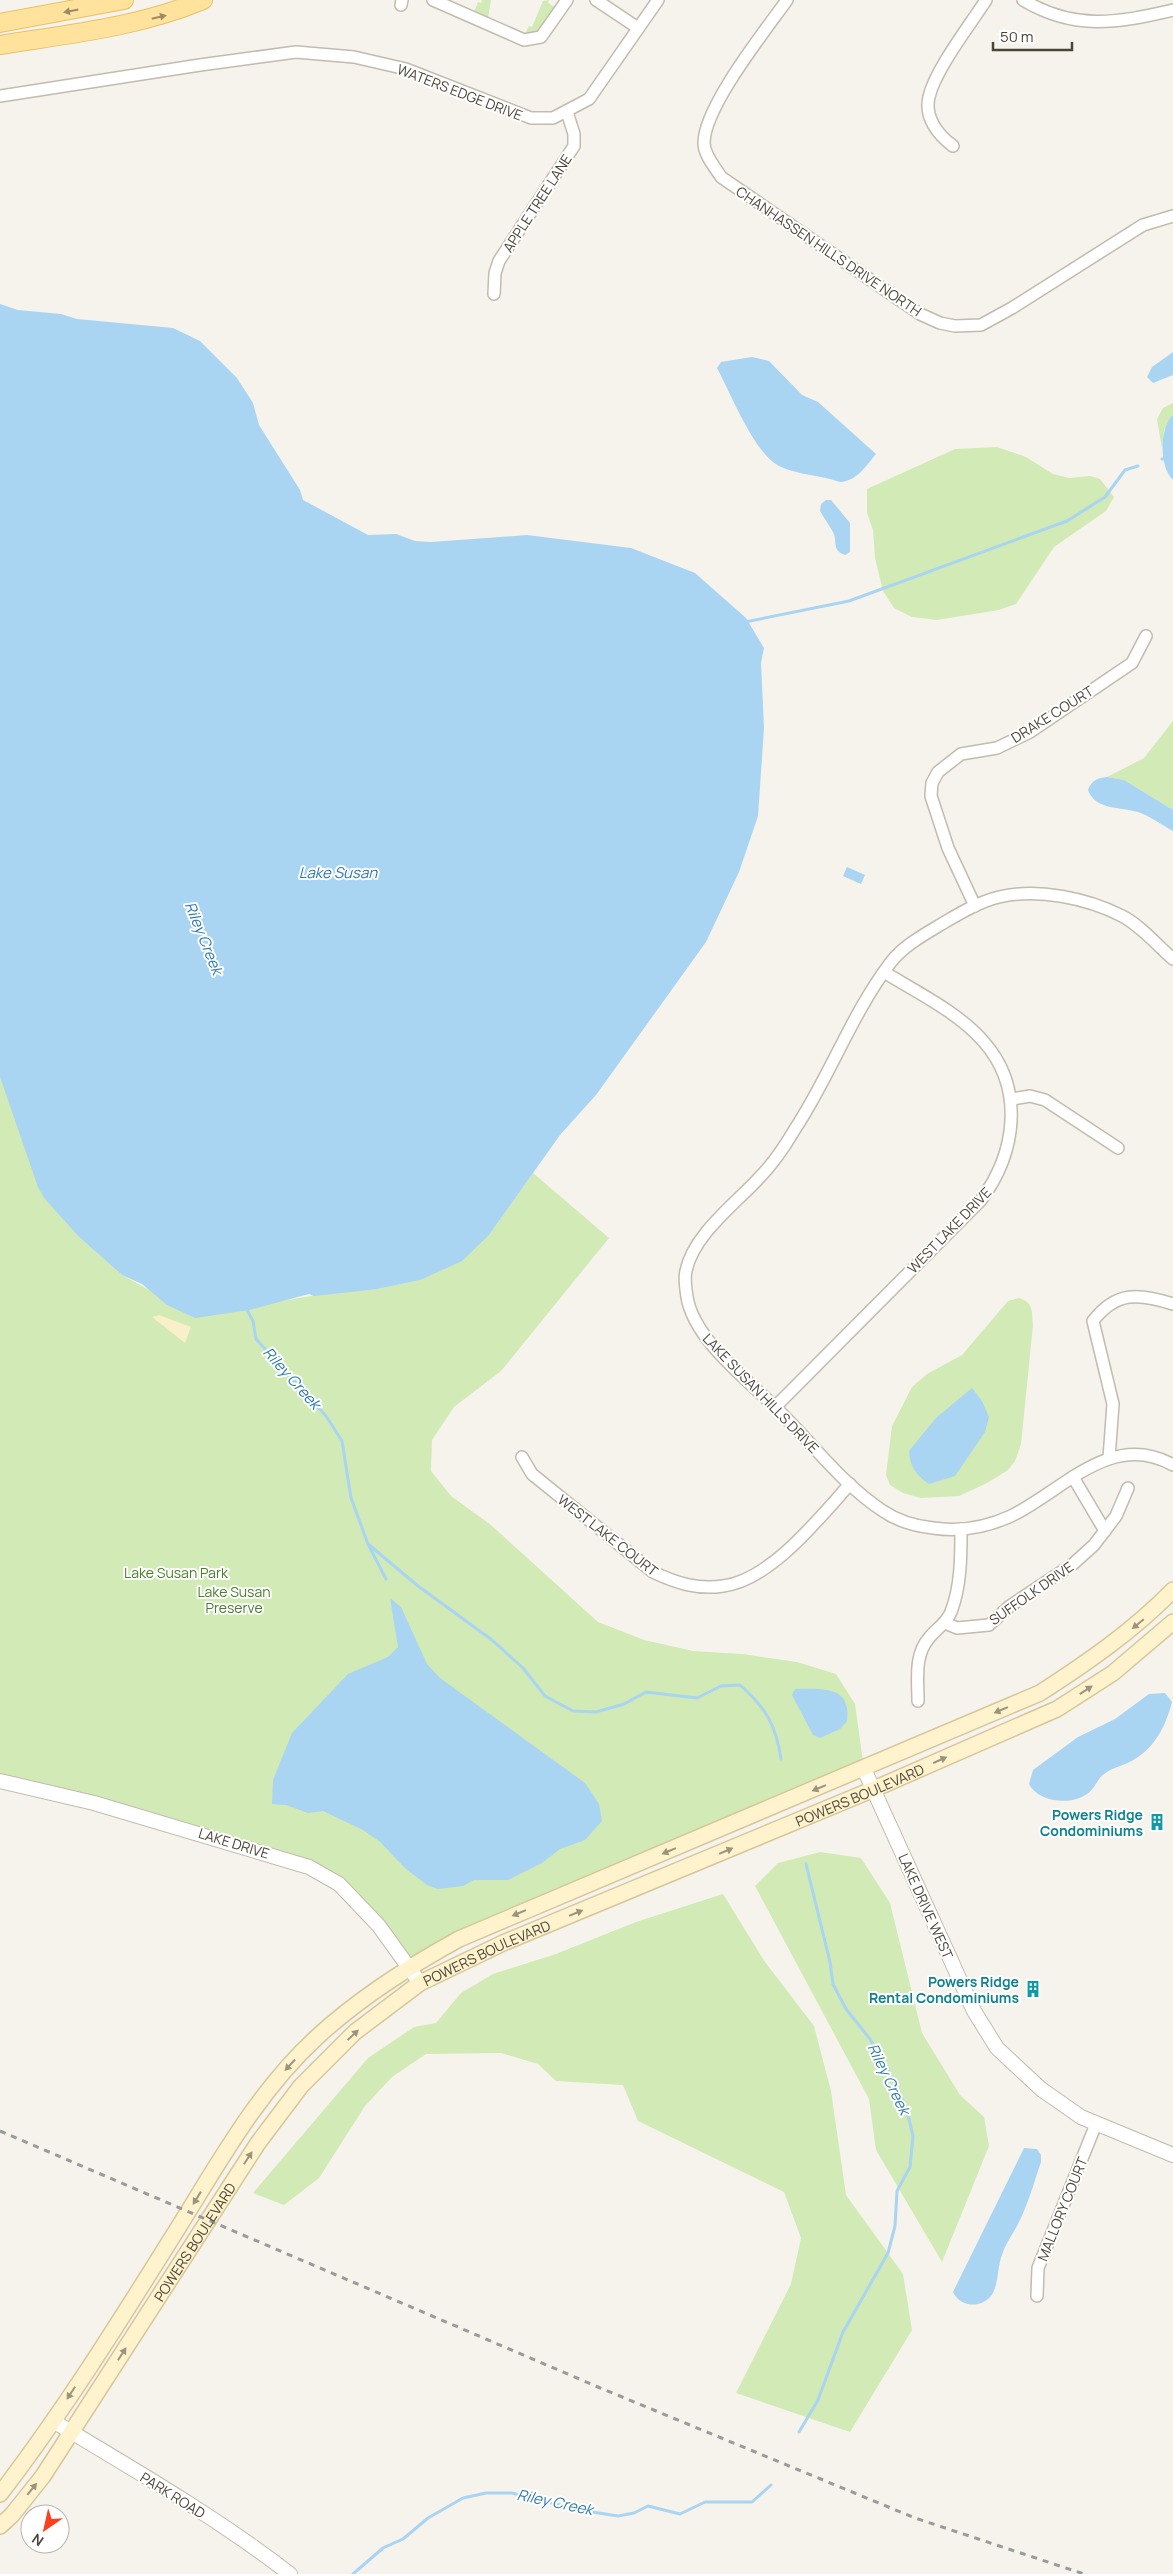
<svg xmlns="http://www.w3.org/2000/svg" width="1173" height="2574" viewBox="0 0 1173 2574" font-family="Manrope,sans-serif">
  <rect width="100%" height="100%" fill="#f6f3ec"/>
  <g fill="#d2eab5">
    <path d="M482 0H491L488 18 474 12 478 2 481 3Z"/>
    <path d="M549 0 548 3 555 7 540 31 525 34 529 26 532 27 543 1Z"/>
    <path d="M1173 403V415L1164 430 1162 449 1157 419 1163 408Z"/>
    <path d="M997 447 1026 457 1053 474 1069 478 1090 476 1100 479 1114 497 1106 511 1054 547 1016 604 999 610 937 620 912 617 894 608 883 591 875 558 873 530 867 513V489L955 449Z"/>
    <path d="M1173 721V810L1124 780 1107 777 1144 758Z"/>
    <path d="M0 1076 45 1198 79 1237 122 1275 149 1290 282 1301 328 1293 378 1289 420 1280 489 1235 533 1173 609 1238 501 1371 454 1407 432 1440 431 1471 451 1496 491 1525 598 1622 644 1640 693 1651 742 1654 797 1662 836 1674 855 1704 864 1769 408 1967 379 1926 309 1867 0 1781Z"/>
    <path d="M1019 1298C1033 1302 1032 1311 1033 1325L1021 1444 1015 1461 1008 1470 987 1483 959 1496 921 1498 903 1493 890 1485 886 1475 892 1426 912 1387 927 1374 962 1355 1008 1301Z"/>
    <path d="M820 1852 861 1858 890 1903 922 2033 960 2095 984 2117 989 2146 942 2262 876 2150 869 2099 755 1886 778 1863Z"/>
    <path d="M723 1894 765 1962 814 2026 831 2091 846 2195 903 2274 912 2330 850 2432 736 2393 791 2284 801 2238 784 2192 638 2121 623 2085 556 2081 538 2064 501 2053 426 2054 392 2077 365 2106 319 2178 284 2205 253 2193 368 2058 414 2027 436 2023 461 1993 493 1974 556 1954 636 1922Z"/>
  </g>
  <path fill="#f9efc9" d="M159 1315 191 1327 185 1343 152 1317Z"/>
  <g fill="#a9d4f2">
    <path d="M0 304 18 310 61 314 77 319 173 328 200 341 237 378 253 403 259 425 300 490 303 500 368 535 396 534 415 541 431 542 527 535 631 548 695 573 746 618 764 648 761 663 764 728 758 816 739 872 706 942 596 1095 560 1135 489 1235 462 1261 420 1280 378 1289 314 1296 309 1294 249 1310 195 1318 167 1305 142 1284 122 1275 79 1237 44 1198 38 1187 0 1077Z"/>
    <path d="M1173 352V375L1153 383 1147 377 1152 367Z"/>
    <path d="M752 357 769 361 802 395 818 402 876 454C866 466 857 481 840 482 821 475 797 475 779 466 754 453 731 394 717 368L721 362Z"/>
    <path d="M1173 415V480C1159 467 1159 428 1173 415Z"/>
    <path d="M826 500H831L850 523V552L845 555C831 550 838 541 833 532 829 525 824 518 820 511L821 504Z"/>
    <path d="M1107 777 1124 780 1173 810V831C1162 825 1150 816 1138 812 1121 807 1095 810 1088 790 1092 780 1097 778 1107 777Z"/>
    <path d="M847 867 865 875 861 884 843 876Z"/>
    <path d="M972 1388 982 1401 989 1417 985 1432 955 1476 929 1484C916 1475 910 1467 909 1451L936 1418Z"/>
    <path d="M390 1598 401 1607 427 1664 440 1678 585 1783 599 1804 602 1821 585 1840 560 1849 542 1863 508 1880H474L463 1886 438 1889 427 1885 406 1869 379 1841 363 1830 323 1811 308 1813 286 1805 272 1804 273 1780 292 1733 348 1674 388 1657 398 1647Z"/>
    <path d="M795 1689C821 1689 852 1685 847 1721L840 1729 820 1738 813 1735 792 1695Z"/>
    <path d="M1165 1693 1172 1702C1166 1725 1156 1746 1135 1759 1126 1765 1113 1767 1104 1774 1097 1779 1095 1789 1087 1794 1070 1806 1038 1802 1029 1784L1033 1770 1078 1737 1115 1719 1149 1694Z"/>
    <path d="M1024 2148 1037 2149 1041 2155V2162C1034 2182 1028 2205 1018 2224 1013 2234 1005 2244 1002 2255 997 2267 999 2285 991 2296 980 2309 960 2307 953 2292Z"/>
  </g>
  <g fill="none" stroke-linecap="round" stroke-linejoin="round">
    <g stroke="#a9d4f2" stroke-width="3">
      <path d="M1162 459 1173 456"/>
      <path d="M745 622 849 601 1067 521 1105 497 1125 470 1138 466"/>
      <path d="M246 1308 253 1321 256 1339 326 1416 342 1441 351 1498 368 1544 418 1586 492 1640 523 1668 545 1696 573 1711 596 1712 624 1704 646 1692 697 1698 721 1686 740 1685C766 1708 776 1725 781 1759"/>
      <path d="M369 1546 386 1579"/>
      <path d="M799 2432 818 2400 843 2332 888 2253 895 2226 897 2191 910 2167 913 2136 906 2107 890 2074 870 2039 846 2009 833 1984 830 1962 806 1864"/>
      <path d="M353 2574 383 2548 403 2539 428 2518 463 2498 486 2493H512L579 2510 618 2516 634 2513 648 2506 680 2514 705 2502H752L771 2485"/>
    </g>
    <g stroke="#c2bbae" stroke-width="14">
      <g id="minor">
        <path d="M433 0 524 40 541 37 567 0"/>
        <path d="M596 0 638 28"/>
        <path d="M787 0C765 31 704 107 704 143 704 155 715 167 721 177L920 314 940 323 955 326 981 325 1012 308 1143 225 1173 216"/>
        <path d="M1023 0C1075 31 1117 23 1173 10"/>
        <path d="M401 5 402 0"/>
        <path d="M0 96 200 65 296 52 354 57 406 69 531 118H553L589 99 658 0"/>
        <path d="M953 146C938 135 924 117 929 97 935 70 970 25 986 0"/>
        <path d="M494 294 495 273 499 261 574 146V134L567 112"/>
        <path d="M975 906 948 848 931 796 932 783 938 772 961 754 997 748 1030 732 1132 663 1146 636"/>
        <path d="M1173 959C1157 945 1140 925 1122 916 1087 898 1038 888 999 897 979 902 962 912 945 922 927 933 904 945 891 962 852 1013 830 1076 795 1129 785 1146 773 1164 759 1178 736 1203 693 1235 686 1271 684 1278 686 1290 687 1297 694 1340 748 1380 778 1410 812 1443 843 1485 883 1511 899 1522 915 1526 933 1528 960 1532 987 1527 1011 1516 1063 1491 1111 1430 1173 1465"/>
        <path d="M1012 1099 1030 1096 1045 1100 1118 1148"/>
        <path d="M775 1407 981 1200C1016 1153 1025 1089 984 1042 958 1012 918 993 884 972"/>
        <path d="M522 1457 532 1474 653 1572C676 1583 698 1590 723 1586 771 1580 819 1518 850 1484"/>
        <path d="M1109 1458 1113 1404 1093 1321C1116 1291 1139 1293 1173 1304"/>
        <path d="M1073 1477 1105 1531"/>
        <path d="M945 1623 957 1628 989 1625 1010 1606 1073 1564 1094 1545 1116 1516 1128 1488"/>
        <path d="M918 1701C918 1680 914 1655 929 1638 936 1629 946 1624 951 1612 961 1586 961 1557 961 1529"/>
        <path d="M1037 2296 1038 2268 1096 2124"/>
      </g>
    </g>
    <g stroke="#c2bbae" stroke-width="16">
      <g id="tertiary">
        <path d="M864 1769 974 2011 997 2048 1041 2089 1081 2117 1173 2155"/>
        <path d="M0 1781 94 1803 309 1867 339 1884 379 1926 420 1983"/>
        <path d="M53 2421C133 2469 216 2517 290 2574"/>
      </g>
    </g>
    <g stroke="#d6c79b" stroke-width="18">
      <g id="secondary">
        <path d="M0 2494C63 2412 118 2324 173 2236 216 2168 256 2093 316 2038 359 1998 408 1967 459 1939L1040 1693C1088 1662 1133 1631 1173 1590"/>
        <path id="s1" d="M0 2526 12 2515 43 2476 258 2143 301 2086 355 2032 420 1983 503 1943 874 1789 1057 1709 1113 1673 1173 1622"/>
      </g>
    </g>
    <g stroke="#e6c16a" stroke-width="20">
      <g id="primary">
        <path d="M0 23 124 0"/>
        <path d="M0 45C69 34 139 27 203 0"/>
      </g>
    </g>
    <use href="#minor" stroke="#fff" stroke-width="11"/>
    <use href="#tertiary" stroke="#fff" stroke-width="14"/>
    <use href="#secondary" stroke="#fff3cd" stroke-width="15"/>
    <use href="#primary" stroke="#ffe39c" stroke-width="18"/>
    <path stroke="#9a9a9a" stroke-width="3" stroke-dasharray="6 6" stroke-linecap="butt" d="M0 2131 598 2387 915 2518 1084 2574"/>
  </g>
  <defs><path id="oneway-solid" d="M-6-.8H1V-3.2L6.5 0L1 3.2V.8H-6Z" transform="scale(1.25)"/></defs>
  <g fill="#9c8c66">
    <use href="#oneway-solid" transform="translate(71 11) rotate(169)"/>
    <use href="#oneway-solid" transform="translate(159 17) rotate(-13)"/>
  </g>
  <g fill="#9c937c">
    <use href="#oneway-solid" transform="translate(1138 1624) rotate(141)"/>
    <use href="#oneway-solid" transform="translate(1086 1690) rotate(-33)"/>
    <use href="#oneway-solid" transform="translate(1001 1710) rotate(157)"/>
    <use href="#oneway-solid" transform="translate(940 1760) rotate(-24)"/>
    <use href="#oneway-solid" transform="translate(819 1788) rotate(157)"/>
    <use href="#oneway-solid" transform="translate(669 1851) rotate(157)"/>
    <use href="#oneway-solid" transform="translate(726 1851) rotate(-23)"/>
    <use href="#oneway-solid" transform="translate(519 1913) rotate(157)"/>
    <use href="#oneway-solid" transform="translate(576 1913) rotate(-22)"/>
    <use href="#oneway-solid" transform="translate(353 2035) rotate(-43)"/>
    <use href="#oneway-solid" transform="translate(290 2065) rotate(133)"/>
    <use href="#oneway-solid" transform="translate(248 2158) rotate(-57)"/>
    <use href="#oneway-solid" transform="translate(197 2198) rotate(122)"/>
    <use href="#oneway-solid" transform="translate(122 2354) rotate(-57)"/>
    <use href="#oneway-solid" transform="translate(71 2393) rotate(123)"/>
    <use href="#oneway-solid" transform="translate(32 2489) rotate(-51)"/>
  </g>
  <defs>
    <g id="building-bare" transform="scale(1.35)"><path d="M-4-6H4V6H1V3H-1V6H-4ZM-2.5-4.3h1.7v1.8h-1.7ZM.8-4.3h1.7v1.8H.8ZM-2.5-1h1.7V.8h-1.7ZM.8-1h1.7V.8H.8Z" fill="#0f9aa8" stroke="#fff" stroke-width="2.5" paint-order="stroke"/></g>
  </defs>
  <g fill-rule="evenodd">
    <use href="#building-bare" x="1157" y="1822"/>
    <use href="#building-bare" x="1033" y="1989"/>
  </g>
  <g text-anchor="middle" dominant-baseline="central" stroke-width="4" stroke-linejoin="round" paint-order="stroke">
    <g font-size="14" fill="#4b4439" stroke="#fff">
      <text transform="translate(460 92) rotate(21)">WATERS EDGE DRIVE</text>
      <text transform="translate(537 203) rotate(-57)">APPLE TREE LANE</text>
      <text transform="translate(829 251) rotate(34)">CHANHASSEN HILLS DRIVE NORTH</text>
      <text transform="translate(1052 714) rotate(-32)">DRAKE COURT</text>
      <text transform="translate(949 1230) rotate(-46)">WEST LAKE DRIVE</text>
      <text transform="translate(761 1393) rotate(46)">LAKE SUSAN HILLS DRIVE</text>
      <text transform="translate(608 1535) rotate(38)">WEST LAKE COURT</text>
      <text transform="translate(1031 1593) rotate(-35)">SUFFOLK DRIVE</text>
      <text stroke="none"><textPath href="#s1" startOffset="1170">POWERS BOULEVARD</textPath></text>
      <text transform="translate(234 1843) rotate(17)">LAKE DRIVE</text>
      <text transform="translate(926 1906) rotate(66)">LAKE DRIVE WEST</text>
      <text stroke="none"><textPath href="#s1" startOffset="765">POWERS BOULEVARD</textPath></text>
      <text transform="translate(1062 2209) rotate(-68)">MALLORY COURT</text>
      <text stroke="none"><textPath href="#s1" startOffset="345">POWERS BOULEVARD</textPath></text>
      <text transform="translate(173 2495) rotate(32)">PARK ROAD</text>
    </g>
    <g font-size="14" fill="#4a7f2a" stroke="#fff">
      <text x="176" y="1572">Lake Susan Park</text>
      <text x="234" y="1591">Lake Susan<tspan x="234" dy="16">Preserve</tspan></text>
    </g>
    <g font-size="14" font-weight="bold" fill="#0d838f" stroke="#fff" text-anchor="end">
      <text x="1143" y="1814">Powers Ridge<tspan x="1143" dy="16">Condominiums</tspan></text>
      <text x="1019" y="1981">Powers Ridge<tspan x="1019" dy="16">Rental Condominiums</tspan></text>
    </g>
    <g font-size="15" font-style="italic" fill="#2e7ab2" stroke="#fff">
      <text x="338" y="872">Lake Susan</text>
      <text transform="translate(204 938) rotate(68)">Riley Creek</text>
      <text transform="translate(292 1378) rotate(48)">Riley Creek</text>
      <text transform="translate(889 2079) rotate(64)">Riley Creek</text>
      <text transform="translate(555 2502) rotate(12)">Riley Creek</text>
    </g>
  </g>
  <g transform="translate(45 2529) rotate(214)"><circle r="24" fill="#ffffff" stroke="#b7b4b0"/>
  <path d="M0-4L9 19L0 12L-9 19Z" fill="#fc3f1d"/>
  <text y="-8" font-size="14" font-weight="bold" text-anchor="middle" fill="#4b4439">N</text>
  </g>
  <path d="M993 42v8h79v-8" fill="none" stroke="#4b4439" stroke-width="2.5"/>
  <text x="1000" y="42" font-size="15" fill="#4b4439" stroke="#ffffff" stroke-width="4" paint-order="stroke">50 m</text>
</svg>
